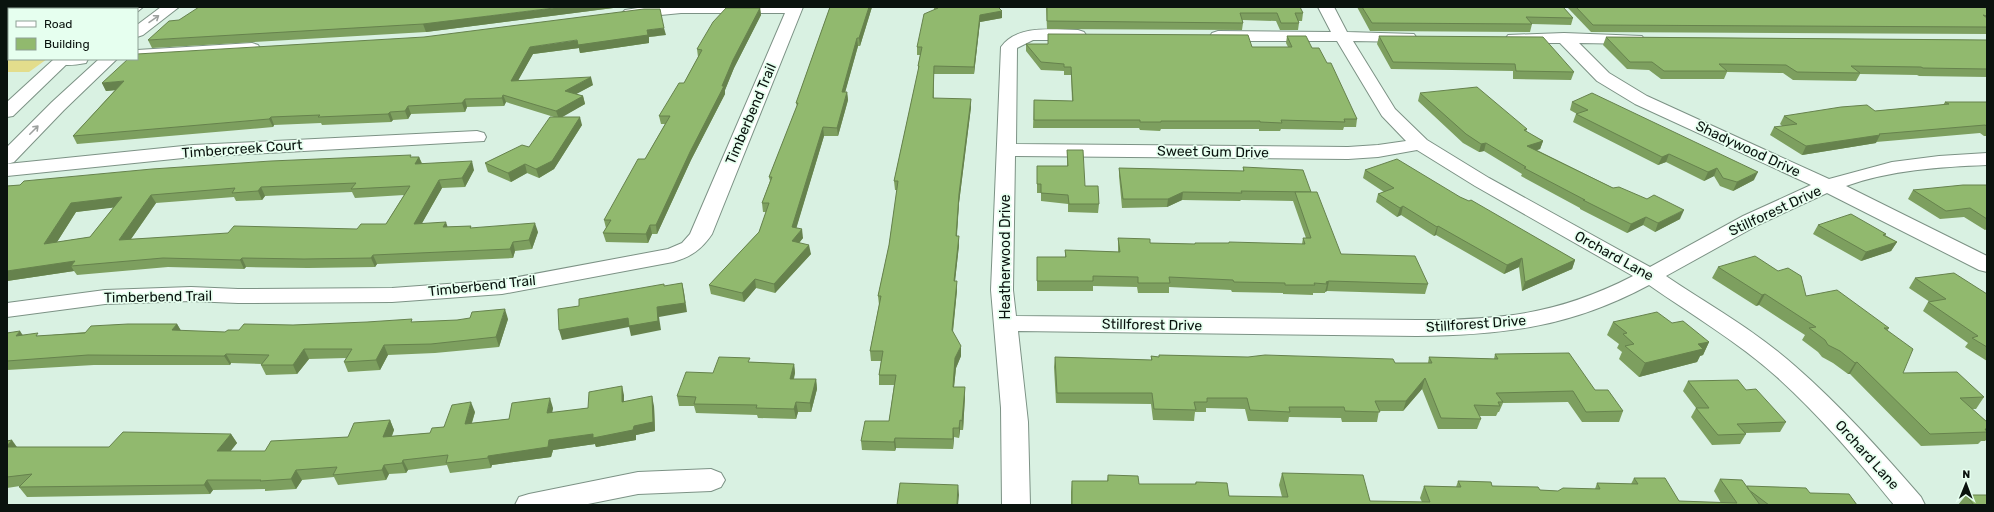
<svg xmlns="http://www.w3.org/2000/svg" width="1994" height="512" viewBox="0 0 1994 512" font-family="Rubik,sans-serif">
  <rect width="100%" height="100%" fill="#d9f1e2"/>
  <path fill="#e3dd8c" d="M7 7H119L116 9H9V59H47L29 72H7Z"/>
  <g fill="none" stroke-linecap="round" stroke-linejoin="round">
    <g stroke="#7c9285" stroke-width="2">
      <g id="street">
        <path d="M644 7H803L712 234C702 249 691 257 673 262L502 294 392 302 238 303 191 301 105 304 7 317V303L105 290 191 287 238 289 392 288 502 280 668 249 682 243 690 234 785 13H681L630 18 625 16 622 13 625 10Z"/>
        <path d="M1318 7H1334L1347 32 1414 34 1416 37 1414 40 1408 42 1353 41 1395 109 1427 140 1489 178 1650 267 1743 216 1811 185 1635 104 1597 81 1560 43H1514L1508 41 1506 38 1508 35 1564 33 1642 36 1644 39 1642 42 1636 44 1579 43 1609 73 1647 96 1829 179 1892 162 1939 156 1987 153V165C1939 167 1891 170 1846 186L1987 256V272L1979 270 1827 193 1758 225 1666 276C1709 305 1756 331 1795 366 1841 406 1881 451 1921 497L1925 505H1894C1858 460 1820 416 1777 377 1738 342 1692 315 1649 285 1571 327 1504 335 1417 336L1018 331 1028 422 1030 505H1002L1001 408 991 290 1001 47C1017 24 1054 30 1078 30L1084 32 1086 35 1084 38 1078 40H1033L1017 48 1016 144 1348 147 1378 145 1406 141 1382 116 1337 41H1218L1212 39 1210 36 1212 33 1218 31 1331 32ZM1417 150 1475 186 1633 276C1557 315 1500 320 1417 320L1016 316 1013 290 1015 156 1348 159 1378 157Z"/>
        <path d="M252 43 258 45 260 48 258 51 137 60 133 59H137V50Z"/>
        <path d="M54 59H88L86 63C76 65 66 66 56 64Z"/>
        <path d="M477 131 484 133 486 137 484 141 193 157 7 176V164L193 145Z"/>
        <path d="M711 469 721 473 725 480 721 487 711 491 638 494 583 505H515L519 497 529 494 638 472Z"/>
      </g>
    </g>
    <g stroke="#7c9285" stroke-width="2">
      <g id="secondary">
        <path d="M126 7H143L137 12V9H124Z"/>
        <path d="M161 7H179L143 35 137 37V25Z"/>
        <path d="M54 59H72L13 116 7 117V102Z"/>
        <path d="M99 59H117L64 110 14 162 7 164V147L52 102Z"/>
      </g>
    </g>
    <use href="#street" fill="#fff" fill-rule="evenodd"/>
    <use href="#secondary" fill="#fff" fill-rule="evenodd"/>
  </g>
  <g fill="#7d9f5f" fill-rule="evenodd">
    <path d="M621 7 426 32 152 48 148 40Z"/>
    <path d="M830 7H872L860 46H858L845 92H847L848 100 838 136H824L796 228 803 238 799 243 811 254 775 293 756 288 744 302 711 294 709 285 759 232 766 212H763L762 203 770 181 769 177 797 106 796 103Z"/>
    <path d="M934 7H998L1002 18 980 22 974 74H934V98L971 107 959 203 957 236 959 245 955 281 957 290 953 332 961 356 956 368 954 387 965 396 963 430H960L959 438 954 437 953 449 896 448 895 451 862 450 861 441 889 421 894 385H879V375L881 361H871L870 351 879 305 878 296 889 245 897 190H895L894 181 918 71V66L920 55H917V47L934 10Z"/>
    <path d="M1046 7H1300L1303 13 1302 21H1298L1299 23 1298 30H1280L1276 21 1242 20 1243 23 1242 30 1047 29Z"/>
    <path d="M1357 7H1563L1573 18 1571 25 1532 24 1530 32 1370 31Z"/>
    <path d="M1568 7H1987V34L1591 32 1568 8Z"/>
    <path d="M760 8 761 15 734 68 725 90V94L691 160 657 234H652L648 243 606 242 603 233 606 228 604 220 645 159 665 124H661L659 116 684 83 698 57 697 49Z"/>
    <path d="M1048 34 1252 47H1288L1286 43 1287 36 1312 48 1327 63 1357 119 1356 127H1344L1343 130 1281 129 1280 131H1259V129H1161L1160 131 1140 130 1139 128H1033L1034 100 1072 101 1071 75H1064V71L1041 70 1026 51V44H1048Z"/>
    <path d="M666 35 649 37V43L580 53 579 48 533 54 518 80 593 85 576 94 583 96 585 104 561 117 582 125 554 169 539 178 527 173 511 182 488 172 485 163 529 147 554 117 506 102 504 106 467 107 465 112 411 114 408 119 393 120 391 122 322 125 321 123 274 125 273 127 77 144 73 136 115 90 106 91 102 83Z"/>
    <path d="M1379 36 1574 72 1571 80 1513 79V71L1391 69 1377 44Z"/>
    <path d="M1606 37 1987 40V77L1919 76 1917 75 1860 74 1856 81 1793 80 1783 73 1727 72 1724 79H1661L1649 70 1627 69 1603 45Z"/>
    <path d="M1420 93 1527 129 1526 132 1543 141 1540 149 1537 150 1613 188 1680 219 1655 232 1643 225 1627 233 1580 209V208L1521 176 1522 174 1484 151 1479 152 1463 143 1418 101Z"/>
    <path d="M1572 102 1754 180 1733 191 1720 186 1714 176 1704 181 1666 162 1658 165 1573 122 1576 114H1577L1570 110Z"/>
    <path d="M1945 102H1987V136H1984L1980 133 1876 142V143L1802 155 1770 135 1774 127 1782 126 1780 124 1784 116 1875 111 1943 105Z"/>
    <path d="M1067 150 1085 186 1099 204 1098 213 1068 212V204L1041 201V193H1037V166H1067Z"/>
    <path d="M419 157 422 163 474 170 465 187 442 188 422 223 447 227 471 226V228L538 232 532 249 515 251 513 258 377 264 375 267 308 268 246 267 244 269 168 267 77 275 74 271 7 281V186ZM352 192 355 198 404 195 386 224 357 229 131 239 156 203 234 197 236 201 262 200 265 196ZM114 207 90 237 57 242 76 212Z"/>
    <path d="M1243 167 1311 192 1341 254 1428 284 1425 294 1327 291 1325 292V293H1313V295L1283 294V293L1232 292 1231 290 1169 287V293H1138L1137 287 1093 286V291H1037V257H1065V250L1118 252V238L1150 243 1195 244V243L1302 244 1303 238H1306L1293 201 1241 200 1240 201 1182 200 1167 207 1122 208 1119 176V168L1243 171Z"/>
    <path d="M1365 170 1460 197 1575 260 1572 269 1522 291 1519 267 1504 274 1436 235 1434 236 1401 215 1397 217 1376 202 1378 194 1384 192 1363 178Z"/>
    <path d="M1987 185V229L1985 230 1964 217 1940 219 1908 199 1913 190Z"/>
    <path d="M1818 225 1886 234 1885 235 1897 242 1891 251 1861 261 1813 234Z"/>
    <path d="M1718 267 1806 296 1889 328 1887 331 1903 373 1984 397 1976 409H1972L1987 422V439L1985 441H1981L1978 444 1921 446 1850 374H1848L1833 363 1822 357 1818 352 1802 340 1805 335 1759 305 1756 306 1712 278Z"/>
    <path d="M1915 278 1987 294V361L1965 347 1968 343 1923 311 1928 302H1930L1909 288Z"/>
    <path d="M508 319 499 347 435 353 388 355 380 370 348 372 344 362 346 358 309 359 297 374 266 375 261 365 262 364 231 363 230 365H94L7 370V333L23 335 40 336 177 324 181 331 225 332 239 330 293 325 414 322Z"/>
    <path d="M1613 322 1672 323 1709 342 1703 355 1700 356 1697 362 1639 377 1619 359 1622 352 1617 348 1619 344 1607 335Z"/>
    <path d="M1495 354 1595 390 1623 411 1619 422H1582L1568 402 1503 403 1499 412H1498L1496 416H1479L1481 419 1477 429H1438L1422 389 1403 411H1379L1377 422H1342L1341 418 1289 417 1288 422 1248 421 1245 409 1206 408V412H1195L1194 421 1153 420 1151 404 1056 403 1054 367 1055 357 1151 360V356L1159 357V355L1395 363H1428L1429 357 1494 359Z"/>
    <path d="M751 362 794 364 795 373 794 379H816L817 389 811 412H798L796 419 758 418 757 415 696 413 694 406H679L677 396 713 373Z"/>
    <path d="M1688 381 1746 390 1786 422 1780 432 1745 433 1746 434 1740 444 1712 445 1691 417 1696 408 1683 391Z"/>
    <path d="M624 395V401L654 406 655 431 636 435V440L596 447 595 444 553 450 551 457 492 465 491 468 450 473 447 465 408 470 406 473 389 474 386 480 338 485 334 477 302 480 296 489 265 491V489L213 490 210 494 27 497 19 487 20 486 7 488V441L17 447H109L231 434 237 443 230 451H265L348 437 390 420 394 430 392 436 430 433 475 412 472 423 509 419 553 408 552 413 588 408Z"/>
    <path d="M1282 473 1370 501 1422 502 1420 498 1424 486 1456 487 1458 481 1492 486 1540 490 1558 491 1595 489 1597 483 1631 484 1634 478 1679 501 1721 503 1714 491 1720 479 1747 486 1810 493 1857 505H1071V492L1072 481H1107L1108 475 1139 484H1195L1196 482 1229 496 1282 497 1279 485Z"/>
    <path d="M1966 495 1987 505H1958Z"/>
  </g>
  <g fill="#66824d">
    <path d="M562 7H621L426 32 423 24Z"/>
    <path d="M869 7H872L860 46 859 38Z"/>
    <path d="M760 8 761 15 734 68 725 90V94L691 160 657 234 656 225 690 152 722 86 733 60Z"/>
    <path d="M1002 11V18L980 22 974 74V67L980 15Z"/>
    <path d="M664 28 666 35 649 37V43L580 53 579 48 533 54 514 88 511 81 530 47 647 30Z"/>
    <path d="M857 38 858 46 843 100 842 92Z"/>
    <path d="M591 77 593 85 567 99 565 91Z"/>
    <path d="M124 81 128 89 106 91 102 83Z"/>
    <path d="M847 92 848 100 838 136 837 128Z"/>
    <path d="M503 95 506 102 504 106 502 98Z"/>
    <path d="M583 96 585 104 559 119 556 111Z"/>
    <path d="M465 99 467 107 465 112 462 103Z"/>
    <path d="M971 99V107L959 203 956 245V236L959 194Z"/>
    <path d="M408 106 411 114 408 119 405 111Z"/>
    <path d="M390 112 393 120 391 122 388 114Z"/>
    <path d="M271 117 274 125 273 127 269 119Z"/>
    <path d="M580 117 582 125 554 169 539 178 536 169Z"/>
    <path d="M823 127 824 136 794 236 792 227Z"/>
    <path d="M1880 135 1876 143 1802 155 1806 146Z"/>
    <path d="M1543 141 1540 149 1525 154 1527 146Z"/>
    <path d="M1486 143 1484 151 1479 152 1481 144Z"/>
    <path d="M1669 154 1666 162 1658 165 1662 157Z"/>
    <path d="M419 157 422 165 415 164Z"/>
    <path d="M472 161 474 170 465 187 462 178Z"/>
    <path d="M525 164 527 173 511 182 508 173Z"/>
    <path d="M1717 168 1714 176 1704 181 1708 172Z"/>
    <path d="M1758 172 1754 180 1733 191 1737 182Z"/>
    <path d="M439 180 442 188 417 232 414 224Z"/>
    <path d="M261 187 265 196 262 200 258 191Z"/>
    <path d="M1183 192 1182 200 1167 207 1168 199Z"/>
    <path d="M151 195 156 203 124 249 119 240Z"/>
    <path d="M122 197 127 206 76 212 50 253 44 244 71 203Z"/>
    <path d="M1403 206 1401 215 1397 217 1400 208Z"/>
    <path d="M1684 210 1680 219 1655 232 1658 223Z"/>
    <path d="M1646 217 1643 225 1627 233 1631 224Z"/>
    <path d="M446 222 449 231 443 227Z"/>
    <path d="M535 223 538 232 532 249 529 240Z"/>
    <path d="M650 225 652 234 648 243 646 234Z"/>
    <path d="M1438 226 1436 235 1434 236 1437 227Z"/>
    <path d="M802 229 803 238 793 250 792 241Z"/>
    <path d="M959 236V245L954 290V281Z"/>
    <path d="M513 242 515 251 513 258 510 249Z"/>
    <path d="M1897 242 1891 251 1861 261 1866 252Z"/>
    <path d="M809 245 811 254 775 293 774 284Z"/>
    <path d="M373 255 377 264 375 267 371 258Z"/>
    <path d="M242 258 246 267 244 269 240 260Z"/>
    <path d="M1522 258 1519 267 1504 274 1507 265Z"/>
    <path d="M1575 260 1572 269 1522 291 1525 282Z"/>
    <path d="M75 261 71 266 74 271 7 281V271Z"/>
    <path d="M755 279 756 288 744 302 742 293Z"/>
    <path d="M957 281V290L952 339V330Z"/>
    <path d="M1329 281 1327 291 1325 292 1327 284 1326 282Z"/>
    <path d="M682 283 684 292 687 312 659 317 661 330 631 336 629 327 562 340 559 330 657 307Z"/>
    <path d="M1765 294 1759 305 1756 306 1762 295Z"/>
    <path d="M505 309 508 319 499 347 496 337Z"/>
    <path d="M177 324 183 334 172 330Z"/>
    <path d="M20 331 26 340 16 336Z"/>
    <path d="M1709 342 1703 355 1700 356 1697 362 1639 377 1645 363 1698 344Z"/>
    <path d="M384 345 388 355 380 370 376 360Z"/>
    <path d="M961 346V356L956 368 953 396V387L955 358Z"/>
    <path d="M304 349 309 359 297 374 293 365Z"/>
    <path d="M226 354 231 363 230 365 224 356Z"/>
    <path d="M1857 362 1850 374H1848L1855 363Z"/>
    <path d="M794 364 795 373 791 388 790 379Z"/>
    <path d="M1425 378 1422 389 1403 411 1406 401Z"/>
    <path d="M816 379 817 389 811 412 810 403Z"/>
    <path d="M622 386 624 395V411L622 402Z"/>
    <path d="M965 387V396L963 430 962 421Z"/>
    <path d="M652 396 654 406 655 431 636 435V440L596 447 595 444 553 450 551 457 492 465 491 468 488 458V456L549 440 593 434 634 426Z"/>
    <path d="M550 398 553 408 550 423 547 413Z"/>
    <path d="M471 402 475 412 468 434 465 424Z"/>
    <path d="M796 402 798 412 796 419 794 409Z"/>
    <path d="M390 420 394 430 387 447 383 437Z"/>
    <path d="M960 420V430L959 438V428Z"/>
    <path d="M953 428 954 437 953 449Z"/>
    <path d="M231 434 237 443 223 461 217 451Z"/>
    <path d="M895 438 896 448 895 451 894 442Z"/>
    <path d="M12 440 19 450 7 448V446Z"/>
    <path d="M403 460 408 470 406 473 402 463Z"/>
    <path d="M384 465 389 474 386 480 382 470Z"/>
    <path d="M296 470 302 480 296 489 291 479Z"/>
    <path d="M207 480 213 490 210 494 204 485Z"/>
    <path d="M958 485 959 495 958 505H957Z"/>
  </g>
  <g fill="#91b96e" stroke="#66824d" fill-rule="evenodd">
    <path d="M199 7H562L423 24 148 40 169 21 179 20Z"/>
    <path d="M830 7H869L859 38H857L842 92H847L837 128 823 127 792 227 802 229 792 241 809 245 774 284 755 279 742 293 709 285 759 232 769 203H762L772 177H769L798 103H796L819 38Z"/>
    <path d="M936 7H998L1002 11 980 15 974 67 934 66 933 98 971 99 959 194 956 236H959L954 281H957L952 330 961 346 955 358 953 387H965L962 421 960 420 959 428H953V439L895 438 894 442 861 441 865 421H889L896 375H879L883 351H870L881 296H878L889 245 898 181H894L919 66H918L922 47H917L924 14 938 8Z"/>
    <path d="M1047 7H1300L1303 13H1295L1299 23H1281L1277 13H1240L1243 23 1047 21Z"/>
    <path d="M1362 7H1563L1573 18 1526 17 1532 24 1372 23Z"/>
    <path d="M1576 7H1987V16L1983 15 1987 18V27L1593 25Z"/>
    <path d="M726 8H760L733 60 722 86H724L690 152 656 225H650L646 234 603 233 611 220H604L638 159H645L670 116H659L679 83H684L702 50 697 49 713 22Z"/>
    <path d="M644 9H660L664 28 647 30 648 35 578 45 577 40 530 47 511 81 591 77 565 91 583 96 556 111 503 95 502 98 465 99 462 103 408 106 405 111 390 112 388 114 318 117 320 115 271 117 269 119 73 136 124 81 102 83 128 59H137V54L424 37Z"/>
    <path d="M1048 34 1248 35 1252 47H1292L1287 36H1306L1312 48H1319L1327 63H1331L1357 119H1344L1345 122 1281 120 1282 123 1260 122V121H1161V122H1140V120H1034V100L1073 101 1071 67H1064V64L1041 62 1026 44H1048Z"/>
    <path d="M1379 36 1543 37 1574 72 1516 71 1515 64 1393 62Z"/>
    <path d="M1606 37 1987 40V69L1923 68 1921 67 1851 66 1860 73 1797 72 1786 65 1719 64 1727 71H1664L1652 62H1630Z"/>
    <path d="M1477 87 1527 129 1524 130 1543 141 1527 146 1613 188 1619 187 1647 199 1654 195 1684 210 1658 223 1646 217 1631 224 1583 200H1585L1524 168 1526 167 1486 143 1481 144 1466 134 1420 93Z"/>
    <path d="M1592 93 1758 172 1737 182 1723 178 1717 168 1708 172 1669 154 1662 157 1576 114 1588 110 1572 102Z"/>
    <path d="M1945 102H1987V126L1985 125 1879 134 1880 135 1806 146 1774 127 1797 124 1784 116 1841 107 1867 105 1875 111 1949 104Z"/>
    <path d="M550 117H580L552 161 536 169 525 164 508 173 485 163 522 145 529 147Z"/>
    <path d="M1067 150H1083L1085 186H1098L1099 204H1069L1068 195 1041 193V184H1037V166H1068Z"/>
    <path d="M411 155 410 157H419L415 164 472 161 462 178 439 180 414 224 446 222 443 227 471 226 470 228 535 223 529 240 513 242 510 249 373 255 371 258 304 259 242 258 240 260 163 258 71 266 75 261 7 271V186L20 185 24 181 152 169 271 161ZM356 183 351 189 410 186 386 224H361L357 229 234 226 228 233 119 240 151 195 235 188 232 193 258 191 261 187ZM122 197 90 237 44 244 71 203Z"/>
    <path d="M1397 159 1460 197 1469 201 1471 200 1575 260 1525 282 1522 258 1507 265 1438 226 1437 227 1403 206 1400 208 1378 194 1394 188 1365 170Z"/>
    <path d="M1243 167 1303 170 1311 192 1241 191 1242 193 1183 192 1168 199H1123L1119 168 1244 171Z"/>
    <path d="M1963 185H1987V219L1970 208 1946 211 1913 190Z"/>
    <path d="M1295 192H1317L1341 254 1415 256 1428 284 1329 281 1326 282 1327 284 1314 283 1315 285H1285V283L1234 282 1233 280 1169 277 1170 283H1138V277L1093 276V281H1037V257H1066L1065 250 1120 252 1118 238 1150 239V243L1195 244V243H1229V242L1305 244 1303 238H1311Z"/>
    <path d="M1851 214 1886 234 1883 235 1897 242 1866 252 1818 225Z"/>
    <path d="M1755 256 1778 271 1788 268 1801 276 1806 296 1837 290 1889 328H1884L1913 349 1903 373 1957 372 1984 397 1960 398 1987 422V429H1985L1987 432 1930 434 1857 362 1855 363 1840 351 1828 345 1825 340 1809 328 1816 327 1765 294 1762 295 1718 267Z"/>
    <path d="M1954 273 1987 294V347L1972 338 1978 336 1928 302 1946 299 1915 278Z"/>
    <path d="M682 283 685 303 657 307 658 321 629 326 628 318 559 330 558 309 579 306V299L664 284V286Z"/>
    <path d="M505 309 496 337 431 344 384 345 376 360 344 362 352 349H304L293 365H261L269 355 226 354 224 356 88 355 7 361V333L20 331 16 336 38 333 36 336 85 333 91 326 128 324H177L172 330 225 332 228 330H239L244 324 293 325 367 322 412 319 411 322 457 320 470 318 472 312Z"/>
    <path d="M1657 312 1672 323 1683 321 1709 342 1698 344 1703 349 1645 363 1625 346 1634 344 1623 334 1627 333 1613 322Z"/>
    <path d="M1569 353 1595 390H1608L1623 411 1586 412 1573 391 1496 393 1503 402H1498L1500 406 1474 405 1481 419 1441 418 1425 378 1406 401H1375L1380 412 1345 411 1344 407H1289L1290 412 1250 410 1247 398H1207V402H1194L1196 410 1154 409 1152 393H1057L1055 357 1152 360 1151 356 1159 357V355L1248 357 1265 355 1393 359 1395 363H1432L1429 357 1498 359 1495 354Z"/>
    <path d="M719 357 750 358 748 362 794 364 790 379H816L810 403 796 402 794 409 756 408 757 405 694 404 696 397 677 396 686 372 713 373Z"/>
    <path d="M1738 380 1746 390 1756 389 1786 422 1737 424 1746 434 1718 435 1696 408H1709L1688 381Z"/>
    <path d="M622 386V402L652 396 653 422 634 426 633 430 593 438V434L549 440 548 447 488 456V458L446 463 448 455 403 460 402 463 384 465 382 470 333 475 337 467 296 470 291 479 260 481 261 480H207L204 485 19 487 32 474 7 477V447H109L123 432 231 434 217 451H265L271 441 348 437 354 423 390 420 383 437 430 433 432 428 444 427 452 405 471 402 465 424 509 419 512 403 550 398 547 413 588 408 589 392Z"/>
    <path d="M12 440 7 446V441Z"/>
    <path d="M1282 473 1363 475 1370 501 1430 502 1424 486 1461 487 1458 481 1491 482 1492 486 1538 487 1540 490 1558 491 1563 488 1600 489 1597 483 1638 484 1634 478H1665L1679 501 1737 503 1720 479 1742 480 1760 505H1072V481H1108V475L1138 476 1139 484H1196V482L1227 483 1229 496 1288 497Z"/>
    <path d="M900 483 958 485 957 505H897Z"/>
    <path d="M1747 486 1806 488 1810 493 1849 494 1857 505H1769L1749 490Z"/>
    <path d="M1966 495H1987V505H1974Z"/>
  </g>
  <defs><path id="oneway-shaft" d="M-6 0H5M1.5-3L5.5 0L1.5 3" fill="none" stroke-width="1.6" stroke-linecap="round" stroke-linejoin="round"/></defs>
  <g stroke="#9da19f">
    <use href="#oneway-shaft" transform="translate(154 19) rotate(-35)"/>
    <use href="#oneway-shaft" transform="translate(34 130) rotate(-45)"/>
  </g>
  <g text-anchor="middle" dominant-baseline="central" stroke-width="3.5" stroke-linejoin="round" paint-order="stroke">
    <g font-size="14" fill="#0a130e" stroke="#e6ffef">
      <text transform="translate(751 114) rotate(-67)">Timberbend Trail</text>
      <text transform="translate(242 149) rotate(-4)">Timbercreek Court</text>
      <text transform="translate(1748 149) rotate(25)">Shadywood Drive</text>
      <text transform="translate(1213 152) rotate(1)">Sweet Gum Drive</text>
      <text transform="translate(1775 211) rotate(-25)">Stillforest Drive</text>
      <text transform="translate(1614 256) rotate(29)">Orchard Lane</text>
      <text transform="translate(1005 257) rotate(-90)">Heatherwood Drive</text>
      <text transform="translate(482 286) rotate(-6)">Timberbend Trail</text>
      <text transform="translate(158 297) rotate(-1)">Timberbend Trail</text>
      <text transform="translate(1476 324) rotate(-4)">Stillforest Drive</text>
      <text transform="translate(1152 325) rotate(1)">Stillforest Drive</text>
      <text transform="translate(1867 455) rotate(48)">Orchard Lane</text>
    </g>
  </g>
  <rect width="1994" height="512" fill="none" stroke="#0a130e" stroke-width="16"/>
  <rect x="8" y="8" width="130" height="52" fill="#e6ffef" stroke="#8ea195"/>
  <rect x="16" y="21" width="20" height="6" fill="#ffffff" stroke="#8ea195"/>
  <text x="44" y="28" font-size="12" fill="#0a130e">Road</text>
  <rect x="16" y="38" width="20" height="12" fill="#91b96e" stroke="#8ea195"/>
  <text x="44" y="48" font-size="12" fill="#0a130e">Building</text>
  <g transform="translate(1966 484) rotate(1)" stroke="#e6ffef" stroke-width="3" paint-order="stroke">
  <path d="M0-3L7 15L0 10L-7 15Z" fill="#0a130e"/>
  <text y="-6" font-size="11" font-weight="bold" text-anchor="middle" fill="#0a130e">N</text>
  </g>
</svg>
